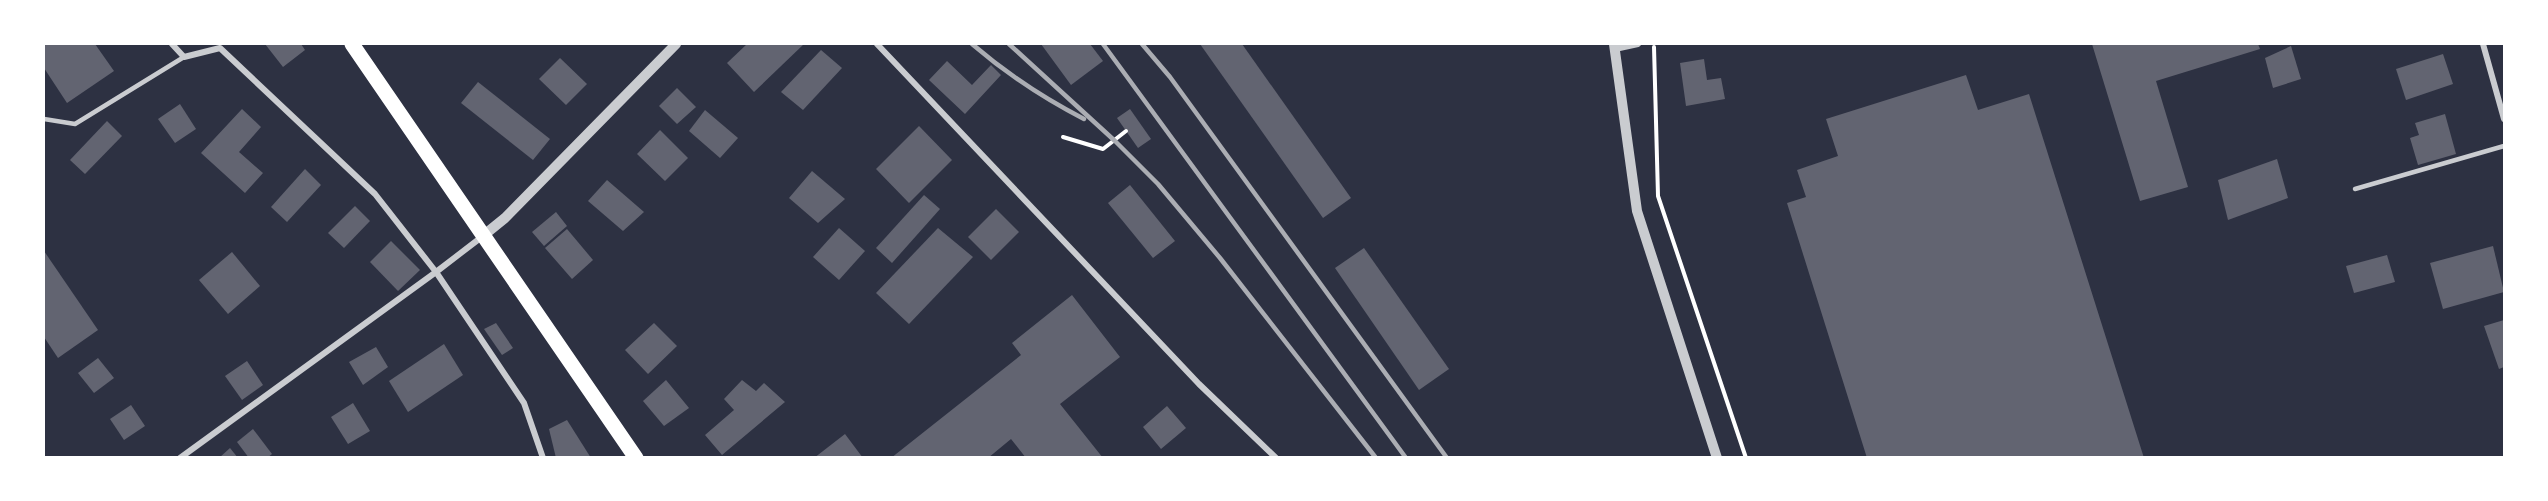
<svg xmlns="http://www.w3.org/2000/svg" width="2548" height="501" viewBox="0 0 2548 501" font-family="'Alegreya Sans',sans-serif">
  <rect width="100%" height="100%" fill="#2d3142"/>
  <g fill="#626471">
    <path d="M44 44H95L114 71 67 103 44 68Z"/>
    <path d="M265 44H301L305 50 283 67Z"/>
    <path d="M747 44H804L754 92 727 63Z"/>
    <path d="M1041 44H1090L1103 61 1071 85Z"/>
    <path d="M1200 44H1242L1351 198 1323 218Z"/>
    <path d="M2092 44H2258L2260 49 2156 81 2188 187 2140 201Z"/>
    <path d="M2291 46 2301 79 2273 88 2265 58Z"/>
    <path d="M821 50 842 68 803 110 781 92Z"/>
    <path d="M2443 54 2453 84 2406 100 2396 69Z"/>
    <path d="M560 58 587 84 566 105 539 79Z"/>
    <path d="M1704 59 1707 80 1721 78 1725 99 1686 106 1680 63Z"/>
    <path d="M947 61 972 85 991 65 1001 75 965 114 929 80Z"/>
    <path d="M1966 75 1978 110 2029 94 2144 458H1867L1787 203 1806 197 1797 170 1838 156 1826 119Z"/>
    <path d="M478 82 550 139 533 160 461 103Z"/>
    <path d="M677 88 696 107 677 124 659 106Z"/>
    <path d="M180 104 196 129 175 143 158 119Z"/>
    <path d="M242 109 261 127 239 152 263 173 245 193 201 153Z"/>
    <path d="M1130 109 1151 139 1138 148 1117 118Z"/>
    <path d="M705 110 738 138 720 158 689 131Z"/>
    <path d="M2445 114 2456 154 2418 165 2410 138 2419 135 2415 123Z"/>
    <path d="M107 121 122 136 85 174 70 160Z"/>
    <path d="M919 126 952 160 909 203 876 169Z"/>
    <path d="M660 130 688 158 665 181 637 154Z"/>
    <path d="M2277 159 2288 198 2228 220 2218 180Z"/>
    <path d="M305 169 321 185 287 222 271 207Z"/>
    <path d="M812 171 845 199 818 223 789 198Z"/>
    <path d="M607 180 644 212 623 231 588 201Z"/>
    <path d="M1130 185 1175 241 1153 258 1108 203Z"/>
    <path d="M924 195 940 209 892 263 876 248Z"/>
    <path d="M355 206 370 221 344 248 328 233Z"/>
    <path d="M996 209 1019 232 991 260 968 237Z"/>
    <path d="M556 212 567 226 544 246 532 232Z"/>
    <path d="M839 228 865 251 839 280 813 257Z"/>
    <path d="M938 228 973 257 909 324 876 293Z"/>
    <path d="M567 229 593 260 572 279 545 248Z"/>
    <path d="M391 241 420 270 398 291 370 262Z"/>
    <path d="M2493 246 2504 292 2443 309 2430 263Z"/>
    <path d="M1364 248 1449 369 1419 390 1335 268Z"/>
    <path d="M44 251 98 330 58 358 44 337Z"/>
    <path d="M232 252 260 286 228 314 199 280Z"/>
    <path d="M2387 255 2395 282 2354 293 2346 266Z"/>
    <path d="M1072 295 1120 357 1060 404 1103 458H1026L1011 439 988 458H891L1021 355 1012 343Z"/>
    <path d="M2504 320V367L2499 369 2484 326Z"/>
    <path d="M496 323 513 348 502 355 484 329Z"/>
    <path d="M654 323 677 346 648 374 625 350Z"/>
    <path d="M444 344 463 375 408 412 389 381Z"/>
    <path d="M376 347 388 367 363 385 349 362Z"/>
    <path d="M98 358 114 378 94 393 78 373Z"/>
    <path d="M247 361 263 385 242 400 225 376Z"/>
    <path d="M666 380 689 408 664 426 643 401Z"/>
    <path d="M742 380 756 391 764 383 785 402 722 455 705 435 734 410 724 399Z"/>
    <path d="M353 403 370 431 348 444 331 417Z"/>
    <path d="M131 405 145 426 124 440 110 419Z"/>
    <path d="M1167 406 1186 428 1161 449 1143 427Z"/>
    <path d="M567 420 591 458H556L549 429Z"/>
    <path d="M253 429 272 454 267 458H249L237 442Z"/>
    <path d="M845 434 863 458H814Z"/>
    <path d="M230 448 238 458H219Z"/>
  </g>
  <g fill="none" stroke-linecap="round" stroke-linejoin="round">
    <g stroke="#fff" stroke-width="4">
      <path d="M1654 47 1658 196 1746 458"/>
      <path d="M1063 137 1103 149 1126 131"/>
    </g>
    <g stroke="#caccd0" stroke-width="4.5">
      <path d="M44 119 75 124 184 57"/>
      <path d="M2355 189 2504 146"/>
    </g>
    <g stroke="#caccd0" stroke-width="6">
      <path d="M172 44 184 57 220 48 375 194 436 272 524 403 543 458"/>
      <path d="M877 44 1199 384 1276 458"/>
      <path d="M2483 44 2504 119"/>
      <path d="M1615 49 1638 44"/>
      <path d="M180 458 436 272 483 236"/>
    </g>
    <g stroke="#caccd0" stroke-width="10">
      <path d="M1614 44 1637 211 1717 458"/>
      <path d="M484 235 505 218 676 44"/>
    </g>
    <path stroke="#fff" stroke-width="15" d="M352 44 636 458"/>
    <g stroke="#abadb3" stroke-width="4.5">
      <path d="M972 44C1007 74 1043 98 1084 119"/>
      <path d="M1009 44 1115 141 1158 184 1220 258 1376 458"/>
      <path d="M1103 44 1406 458"/>
      <path d="M1142 44 1170 77 1447 458"/>
    </g>
  </g>
  <rect width="2548" height="501" fill="none" stroke="#ffffff" stroke-width="90"/>
</svg>
